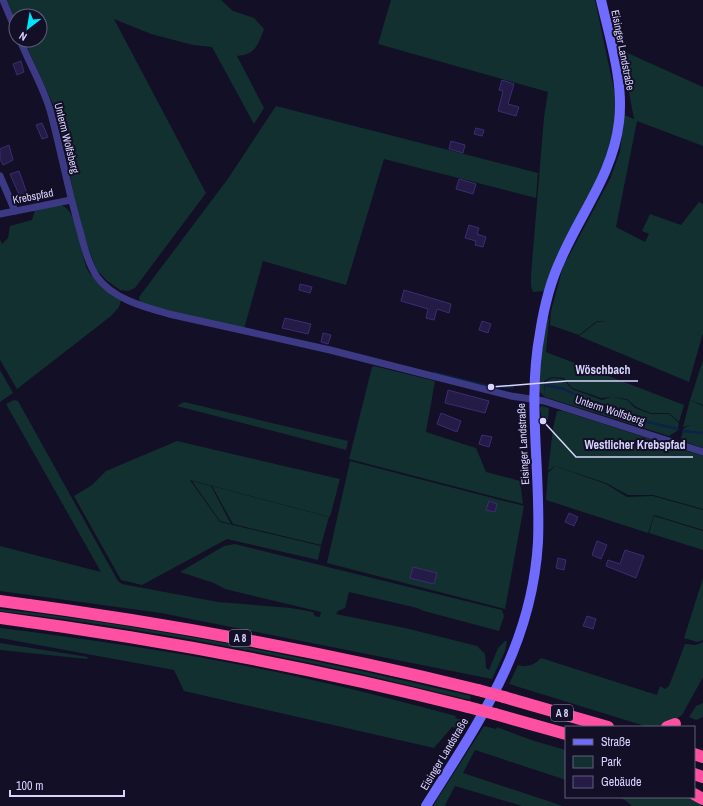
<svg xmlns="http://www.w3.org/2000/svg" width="703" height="806" viewBox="0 0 703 806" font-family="'Archivo Narrow',sans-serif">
  <rect width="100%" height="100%" fill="#130f26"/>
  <g fill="#12302f">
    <path d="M7 0H221L233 11 254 18 264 29C258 45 255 55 237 56L264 108 254 124 212 47 193 45 151 34 114 19 206 193 135 288 128 291 120 290 106 280 96 269 81 227 60 130 52 102 24 40H40V16H16V21Z"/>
    <path d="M391 0H595L616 99V119L612 142 603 170 544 291 533 292 531 286V275L544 117 548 92 378 44Z"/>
    <path d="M621 50 703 87V146L637 121 616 227 645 242 642 248 649 234 642 231 650 214 681 225 699 202 703 204V333L689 382 579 336 597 322 607 321H597L579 335 550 325 551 311 563 267 610 179 620 152 624 115 634 119Z"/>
    <path d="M276 106 538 173 536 198 384 159 346 285 263 261 244 329 150 306 140 302 139 297 227 180Z"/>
    <path d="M54 206C56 206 60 205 63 206 77 211 81 255 87 269 94 282 110 291 121 300L119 307 111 316 17 389 0 360V239L2 244 8 238 10 226 32 220 35 210Z"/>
    <path d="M546 318 549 319 546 352 684 405 679 422 669 413H651L636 407 627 399 612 397 627 400 635 408 651 414H669L679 423 677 431 669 436 545 397V382L552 378 563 379 572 389 602 400 611 397 601 398 572 388 564 378 552 377 544 381 545 397 538 390 539 358Z"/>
    <path d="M703 360V405L690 400Z"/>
    <path d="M374 366 435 381 426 432 476 448 486 472 520 481 523 504 349 459 372 367Z"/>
    <path d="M0 370 13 393 0 402Z"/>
    <path d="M14 400 18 401 118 581 122 584 218 602 291 608 313 612 315 616 320 617 321 612 225 589 214 583 180 572 224 546 235 544 502 610 504 616 499 631 424 611 417 608 349 592 345 608 338 611 336 614 405 628 477 646 485 654 486 668 489 670 498 648 505 641H507L505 651 492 679 161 613 0 591V546L101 572 6 404Z"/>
    <path d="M690 400 703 406V448L683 441 681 438 684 428 691 425 683 427Z"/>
    <path d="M184 402 348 441 346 450 177 406Z"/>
    <path d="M541 406 549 408 548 420 542 419 540 409Z"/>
    <path d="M557 411H563L703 456V509L653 495H628L606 483 555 466 548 471 553 428Z"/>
    <path d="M177 441 340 479 330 517 190 480 220 522 321 546 318 560 227 539 142 585 121 580 74 496 92 485 106 471Z"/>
    <path d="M350 461 524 506 505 609 327 563Z"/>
    <path d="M555 466 606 484 627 497 653 496 703 510V530L654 515 648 533 546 500 548 473Z"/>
    <path d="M192 481 211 486 231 524 220 521Z"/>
    <path d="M212 486 329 517 321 545 233 524Z"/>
    <path d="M654 516 703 531V550L649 533Z"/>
    <path d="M703 578V640L697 642 684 638Z"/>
    <path d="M0 609C159 627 316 659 471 696L470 700C315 661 159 630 0 611Z"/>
    <path d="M0 628C103 641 207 656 308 679 358 690 407 703 456 716L455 718 466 721 461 729 452 727 434 748 184 691 174 670 0 638Z"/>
    <path d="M703 642V677L682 715 665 726H645L509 684 518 665C526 668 535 665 541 658L657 695 660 686 665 689 669 686 685 644 696 645Z"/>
    <path d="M0 643 88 657 87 659 0 650Z"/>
    <path d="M703 703V717L696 720 689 717 696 706Z"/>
    <path d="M484 726 496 729 497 727 534 741 566 750V780L475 750 463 773 563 806H522L455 786 445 805 447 806H433Z"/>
    <path d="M617 797H689L703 806H632L625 800Z"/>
  </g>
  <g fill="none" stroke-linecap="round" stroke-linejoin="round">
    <g stroke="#0c2248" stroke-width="2.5">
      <path d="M434 373 491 387H513"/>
      <path d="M545 385 564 389 587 401 616 408 647 422 678 429"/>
      <path d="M683 431 703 433"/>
    </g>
  </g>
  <g fill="#241b47" stroke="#3b2d73">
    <path d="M21 61 24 72 17 75 13 64Z"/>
    <path d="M502 80 514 84 508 104 519 107 516 116 498 111 503 91 499 90Z"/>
    <path d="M42 123 48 137 42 139 36 125Z"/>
    <path d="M476 128 484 130 482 136 474 134Z"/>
    <path d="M451 141 465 145 463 153 449 149Z"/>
    <path d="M9 145 13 160 3 165 0 159V149Z"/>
    <path d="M19 171 28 196 21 199 10 174Z"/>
    <path d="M459 179 476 184 473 194 456 189Z"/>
    <path d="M469 225 479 228 477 234 486 237 483 247 475 245 476 241 465 238Z"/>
    <path d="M300 284 312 287 310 293 299 290Z"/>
    <path d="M404 290 451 304 449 313 437 309 434 320 426 318 428 309 401 301Z"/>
    <path d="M285 318 311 324 308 334 282 328Z"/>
    <path d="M482 321 491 324 488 333 479 330Z"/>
    <path d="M323 333 331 335 328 344 321 342Z"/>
    <path d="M448 390 489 401 485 413 445 403Z"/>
    <path d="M441 413 461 421 457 432 437 424Z"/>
    <path d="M482 435 492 437 489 447 479 444Z"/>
    <path d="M489 501 497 504 495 512 486 510Z"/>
    <path d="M569 513 578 517 574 526 565 522Z"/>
    <path d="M597 541 607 545 601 559 592 555Z"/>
    <path d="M625 550 644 556 636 578 606 566 608 560 620 564Z"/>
    <path d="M558 558 566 560 564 570 556 568Z"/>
    <path d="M413 567 437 573 434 584 410 578Z"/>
    <path d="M587 616 596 619 593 629 583 626Z"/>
  </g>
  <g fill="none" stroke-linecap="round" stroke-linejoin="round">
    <g stroke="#3d3a85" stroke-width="7">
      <path d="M3 0 16 31"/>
      <path d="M20 40C29 63 43 86 50 110 61 150 68 191 80 231 84 246 88 263 97 277 113 299 144 307 169 314L330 350 511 396 544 401 703 452"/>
      <path d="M0 176 15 211"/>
      <path d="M0 214 71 200"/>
    </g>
    <path stroke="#6f6bff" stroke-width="10" d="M426 806C480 720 532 647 538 542 541 472 527 402 540 333 544 307 550 282 561 259 581 212 613 174 619 122 624 82 610 39 601 0"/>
    <g stroke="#ff4fa3" stroke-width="12">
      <path d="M0 601C161 622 320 651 478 690"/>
      <path d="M0 618C158 639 314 668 468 707"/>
      <path d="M504 697 608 727"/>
      <path d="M495 714 566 734"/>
      <path d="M667 727 675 724"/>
      <path d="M694 754 703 757"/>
      <path d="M694 774 703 777"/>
      <path d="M694 794 703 799"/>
    </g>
    <g stroke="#ff4fa3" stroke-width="12">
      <path d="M478 690 504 697"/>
      <path d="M468 707 495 714"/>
    </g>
  </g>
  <g text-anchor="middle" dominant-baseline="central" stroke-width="4" stroke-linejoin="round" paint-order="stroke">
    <g fill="#130f26" stroke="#9e99be" stroke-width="1">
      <rect x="229" y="630" width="22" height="16" rx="3"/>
      <rect x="551" y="705" width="22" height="16" rx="3"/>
    </g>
    <g font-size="10" font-weight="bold" fill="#d9d4ff">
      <text x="240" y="638">A 8</text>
      <text x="562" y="713">A 8</text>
    </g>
    <g font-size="11" fill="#d9d4ff" stroke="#130f26">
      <text transform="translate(623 50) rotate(79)">Eisinger Landstraße</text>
      <text transform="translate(67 138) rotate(76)">Unterm Wolfsberg</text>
      <text transform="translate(33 196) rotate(-11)">Krebspfad</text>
      <text transform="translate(610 410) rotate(18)">Unterm Wolfsberg</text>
      <text transform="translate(523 444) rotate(-93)">Eisinger Landstraße</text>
      <text transform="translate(444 754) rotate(-59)">Eisinger Landstraße</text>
    </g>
  </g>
  <path fill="none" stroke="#d9d4ff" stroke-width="1.5" d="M491 387L567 381H638M543 421L576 457H693"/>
  <g fill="#d9d4ff" stroke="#130f26" stroke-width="1.5">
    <circle cx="491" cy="387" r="4"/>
    <circle cx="543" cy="421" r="4"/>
  </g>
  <g font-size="12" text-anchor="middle" font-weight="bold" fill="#d9d4ff" stroke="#130f26" stroke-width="4" stroke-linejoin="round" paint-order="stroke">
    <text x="603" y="374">Wöschbach</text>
    <text x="635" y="449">Westlicher Krebspfad</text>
  </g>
  <rect x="565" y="726" width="130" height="72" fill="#130f26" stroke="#625e7d"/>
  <rect x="573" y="739" width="20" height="6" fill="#6f6bff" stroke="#625e7d"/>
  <text x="601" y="746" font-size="12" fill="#d9d4ff">Straße</text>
  <rect x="573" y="756" width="20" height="12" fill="#12302f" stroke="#625e7d"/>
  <text x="601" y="766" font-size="12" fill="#d9d4ff">Park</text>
  <rect x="573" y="776" width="20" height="12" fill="#241b47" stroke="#625e7d"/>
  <text x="601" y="786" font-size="12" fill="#d9d4ff">Gebäude</text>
  <g transform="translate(28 28) rotate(211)"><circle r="19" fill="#130f26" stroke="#625e7d"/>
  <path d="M0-3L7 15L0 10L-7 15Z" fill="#00e5ff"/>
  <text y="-6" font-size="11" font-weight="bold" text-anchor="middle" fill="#d9d4ff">N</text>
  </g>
  <path d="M10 790v6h114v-6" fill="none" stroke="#d9d4ff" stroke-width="2"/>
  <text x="16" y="790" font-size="12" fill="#d9d4ff" stroke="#130f26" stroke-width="3" paint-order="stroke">100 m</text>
</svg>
